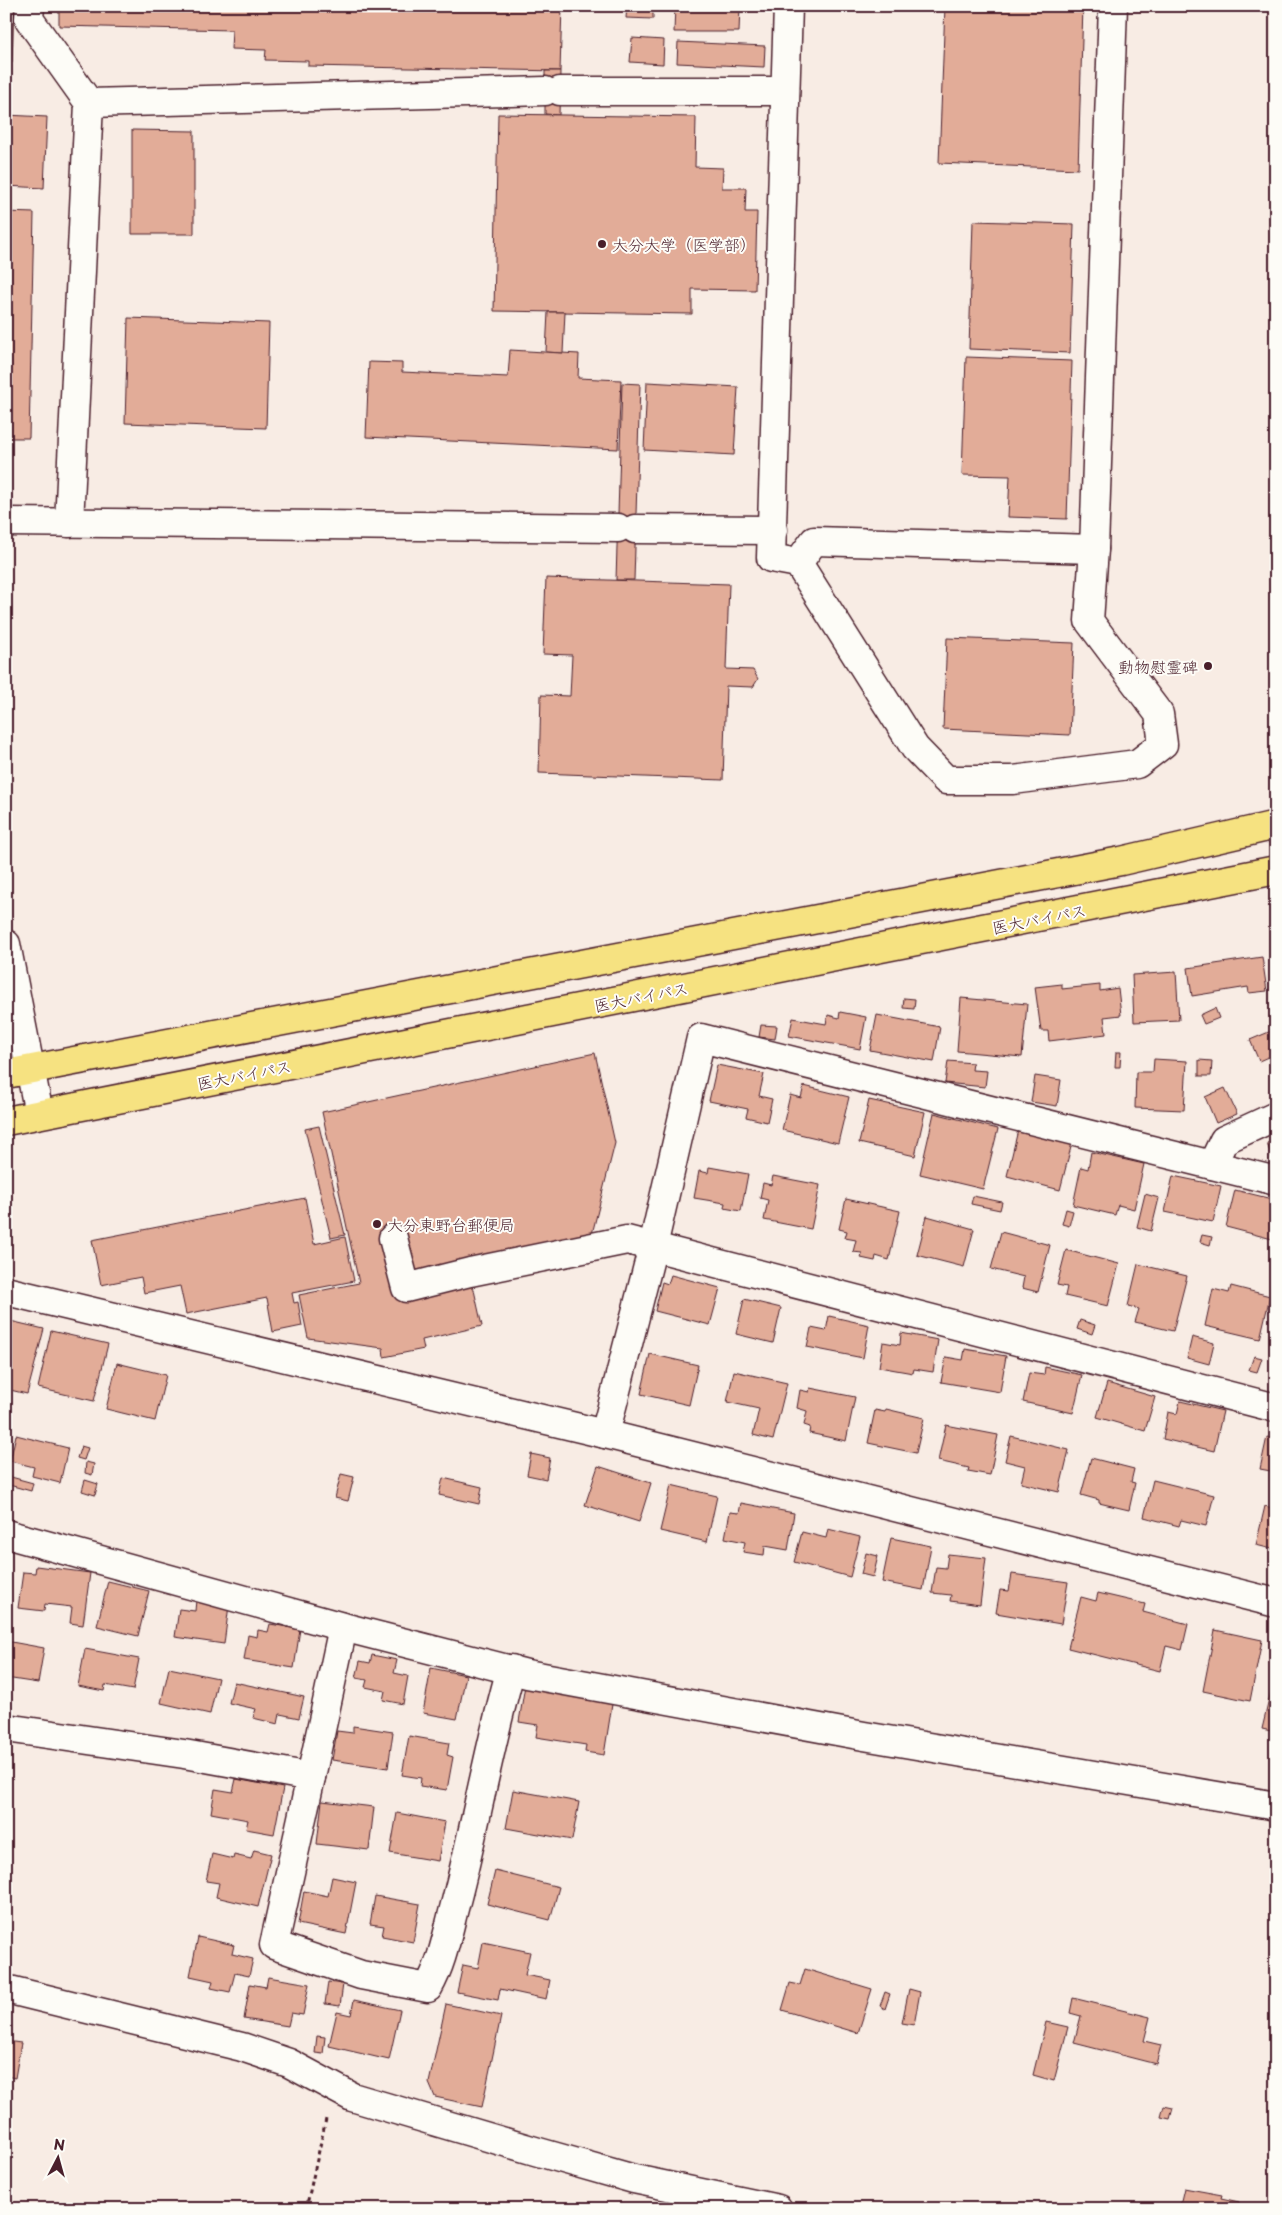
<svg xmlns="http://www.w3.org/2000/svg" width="1282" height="2215" viewBox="0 0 1282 2215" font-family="'Playpen Sans','Klee One',sans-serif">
  <rect width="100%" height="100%" fill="#f8ece4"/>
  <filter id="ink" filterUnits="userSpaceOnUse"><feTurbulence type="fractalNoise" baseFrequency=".02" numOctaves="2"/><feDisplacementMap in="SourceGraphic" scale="10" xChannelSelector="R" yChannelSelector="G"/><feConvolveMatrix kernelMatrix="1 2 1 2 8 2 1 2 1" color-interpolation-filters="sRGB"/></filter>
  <g filter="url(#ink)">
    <g fill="#e2ac98" stroke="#4a1f2b">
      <path d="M6 6H14L12 62H6Z"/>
      <path d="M59 6H562L560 71 308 66V61L265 60 266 50 231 49 232 30 59 26Z"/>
      <path d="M627 6H653V19L626 18Z"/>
      <path d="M675 6H740L739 32H674Z"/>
      <path d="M945 6H1083L1078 169 939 163Z"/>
      <path d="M632 38 664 40 663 64 630 62Z"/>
      <path d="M678 42 765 46 764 67 677 63Z"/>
      <path d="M545 71H560L559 115 545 114Z"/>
      <path d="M498 114 696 117 695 167 723 168 722 188H746L745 212H757L755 290 692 289V314L494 311Z"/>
      <path d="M6 115 47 117 44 188 6 186Z"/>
      <path d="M132 130 194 131V234H132Z"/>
      <path d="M6 212 34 213 29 438H6Z"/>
      <path d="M973 221 1074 224 1070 353 969 349Z"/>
      <path d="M548 312H565L563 353 546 352Z"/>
      <path d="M128 318 269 323 266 428 125 423Z"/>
      <path d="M510 350 579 354 578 378 621 380 618 449 366 437 369 362 402 363V372L508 377Z"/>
      <path d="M966 357 1072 361 1067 519 1008 517 1010 476 962 475Z"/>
      <path d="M647 382 738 387 734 455 644 450Z"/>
      <path d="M622 383 640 384 634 580H616Z"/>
      <path d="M546 578 729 584 726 669 753 670 758 679 753 687 726 686 723 780 539 773 541 695 570 696 572 655 543 654Z"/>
      <path d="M947 638 1074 643 1070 735 943 729Z"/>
      <path d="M1262 957 1267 991 1249 993 1248 987 1192 996 1188 968Z"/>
      <path d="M1176 972 1179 1020 1134 1022 1132 975Z"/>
      <path d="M1062 984V989L1100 985V991L1118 988 1121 1015 1104 1017 1106 1034 1049 1041 1048 1031H1041L1035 987Z"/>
      <path d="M904 998 915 999 914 1009 903 1008Z"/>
      <path d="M961 998 1027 1004 1022 1057 957 1051Z"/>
      <path d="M1215 1008 1219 1018 1204 1024 1200 1015Z"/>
      <path d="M840 1012 866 1017 860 1049 789 1036 793 1018 826 1024 828 1015 839 1018Z"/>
      <path d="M877 1015 940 1027 934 1062 870 1050Z"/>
      <path d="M761 1025 777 1026 775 1039 759 1037Z"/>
      <path d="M1276 1029V1063L1272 1065 1268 1057 1259 1061 1250 1040Z"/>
      <path d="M1116 1052H1121L1120 1067H1115Z"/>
      <path d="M595 1053 615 1143 592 1234 470 1272 482 1326 422 1340 424 1349 384 1357 383 1348 308 1338 299 1295 359 1283 322 1112Z"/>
      <path d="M1154 1059 1187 1061 1184 1110 1135 1108 1136 1072H1153Z"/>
      <path d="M1199 1060 1212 1061 1211 1076H1199Z"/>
      <path d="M948 1061 973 1063 972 1070 987 1071 985 1087 945 1083Z"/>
      <path d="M717 1065 764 1074 759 1096 772 1099 767 1122 746 1117 748 1109 709 1101Z"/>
      <path d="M1035 1076 1061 1080 1057 1106 1031 1102Z"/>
      <path d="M804 1086 849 1097 838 1143 782 1130 790 1095 801 1098Z"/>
      <path d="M1225 1088 1237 1114 1216 1123 1205 1097Z"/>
      <path d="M869 1100 925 1112 915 1156 859 1143Z"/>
      <path d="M934 1113 998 1129 983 1189 920 1174Z"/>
      <path d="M319 1126 345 1235 331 1238 305 1129Z"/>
      <path d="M1018 1130 1072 1143 1060 1190 1007 1176Z"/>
      <path d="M1275 1140 1276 1160 1273 1161 1267 1143Z"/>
      <path d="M1091 1152 1144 1164 1134 1209 1118 1205 1115 1215 1073 1205 1081 1167 1088 1169Z"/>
      <path d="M709 1167 748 1174 741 1211 724 1208 725 1203 694 1198 699 1171 708 1173Z"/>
      <path d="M773 1176 820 1185 811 1229 764 1220 768 1200 760 1198 763 1183 771 1185Z"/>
      <path d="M1173 1176 1221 1186 1213 1222 1165 1212Z"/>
      <path d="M1235 1190 1276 1200V1240L1226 1227Z"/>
      <path d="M1145 1194 1159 1198 1151 1231 1137 1227Z"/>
      <path d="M973 1196 1002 1202 1000 1210 971 1204Z"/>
      <path d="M305 1198 314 1244 345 1237 354 1281 292 1293 294 1303 298 1302 302 1326 273 1332 267 1298 186 1314 180 1286 144 1293 141 1277 101 1285 92 1240Z"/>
      <path d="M846 1199 900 1211 889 1260 876 1256 875 1261 861 1258 862 1253 853 1252 856 1240 845 1238 847 1231 839 1229Z"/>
      <path d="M1066 1209 1073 1211 1069 1226 1062 1224Z"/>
      <path d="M927 1216 974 1229 964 1267 917 1255Z"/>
      <path d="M1001 1232 1050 1245 1038 1292 1022 1288 1024 1277 991 1269Z"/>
      <path d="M1202 1235 1212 1237 1210 1245 1200 1242Z"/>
      <path d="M1274 1249H1276V1262L1271 1261Z"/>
      <path d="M1066 1250 1119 1264 1108 1306 1065 1296 1067 1287 1057 1285Z"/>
      <path d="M1138 1264 1187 1276 1173 1331 1135 1322 1139 1309 1128 1306Z"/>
      <path d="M671 1275 720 1288 710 1325 655 1311 662 1282 668 1284Z"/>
      <path d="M1231 1286 1270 1296 1260 1339 1205 1326 1213 1289 1229 1293Z"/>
      <path d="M744 1299 781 1308 773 1343 736 1334Z"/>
      <path d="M829 1316 869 1325 863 1358 807 1347 811 1328 826 1331Z"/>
      <path d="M6 1320 44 1329 27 1394 6 1389Z"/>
      <path d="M1080 1320 1095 1325 1092 1334 1077 1329Z"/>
      <path d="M51 1331 108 1344 94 1401 38 1388Z"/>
      <path d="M901 1333 938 1340 933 1372 914 1369 913 1373 879 1367 883 1342 900 1345Z"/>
      <path d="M1192 1337 1214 1343 1209 1364 1187 1358Z"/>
      <path d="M965 1349 1006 1356 1000 1392 941 1382 946 1357 963 1360Z"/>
      <path d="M650 1354 698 1365 689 1405 641 1394Z"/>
      <path d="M1254 1356 1262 1358 1257 1372 1249 1370Z"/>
      <path d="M117 1363 166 1375 155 1421 106 1409Z"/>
      <path d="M1045 1367 1082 1375 1073 1413 1023 1402 1029 1373 1044 1375Z"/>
      <path d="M734 1371 787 1383 773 1440 753 1435 759 1409 727 1402Z"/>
      <path d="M1107 1383 1155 1397 1145 1431 1097 1417Z"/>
      <path d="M810 1388 855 1397 846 1441 809 1433 810 1427 804 1425 807 1411 797 1408 800 1390 809 1392Z"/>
      <path d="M1180 1401 1223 1411 1214 1451 1163 1439 1168 1412 1177 1414Z"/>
      <path d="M886 1409 924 1418 916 1453 868 1443 875 1410 885 1412Z"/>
      <path d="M946 1425 998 1435 990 1475 968 1471 969 1468 938 1461Z"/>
      <path d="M16 1435 68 1448 60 1483 32 1476 34 1467 10 1461Z"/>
      <path d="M1011 1436 1069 1450 1059 1492 1021 1483 1025 1466 1005 1461Z"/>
      <path d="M1267 1437 1276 1439V1472L1260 1469Z"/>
      <path d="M81 1446 88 1448 84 1460 77 1458Z"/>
      <path d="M531 1454 550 1458 546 1479 527 1475Z"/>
      <path d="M1091 1458 1134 1469 1131 1482 1135 1483 1129 1510 1099 1503V1500L1081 1495Z"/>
      <path d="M86 1462 94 1464 92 1475 85 1473Z"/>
      <path d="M598 1466 651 1483 639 1522 585 1505Z"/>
      <path d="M341 1474 354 1477 348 1501 335 1498Z"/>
      <path d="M11 1477 33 1483 31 1491 9 1485Z"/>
      <path d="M443 1478 482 1487 479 1504 439 1495Z"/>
      <path d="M85 1480 98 1484 95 1495 82 1491Z"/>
      <path d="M1153 1480 1214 1495 1206 1526 1181 1520 1179 1526 1144 1517Z"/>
      <path d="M671 1485 717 1496 707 1542 660 1531Z"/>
      <path d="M741 1503 794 1513 788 1550 765 1546 764 1555 743 1552 745 1542 725 1538 730 1512 739 1513Z"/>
      <path d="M1265 1506 1276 1509V1550L1256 1545Z"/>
      <path d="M828 1529 860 1537 850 1577 794 1562 802 1532 826 1538Z"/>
      <path d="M891 1538 931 1546 923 1590 882 1582Z"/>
      <path d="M866 1553 878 1556 873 1577 861 1574Z"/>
      <path d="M948 1554 986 1558 980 1605 950 1601 951 1595 932 1593 936 1567 946 1568Z"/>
      <path d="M36 1566 90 1573 83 1625 70 1623 72 1607 45 1604 44 1611 18 1608 23 1572 35 1573Z"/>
      <path d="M1012 1574 1068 1582 1061 1624 996 1613 1000 1590 1009 1591Z"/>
      <path d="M108 1581 149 1591 138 1636 97 1626Z"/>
      <path d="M1098 1593 1145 1604 1143 1612 1188 1624 1182 1650 1166 1646 1160 1671 1068 1648 1081 1597 1096 1601Z"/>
      <path d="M196 1600 229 1605 224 1644 175 1637 179 1609 195 1611Z"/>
      <path d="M270 1624 300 1629 294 1668 244 1660 248 1635 257 1637 258 1630 268 1632Z"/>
      <path d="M1215 1630 1262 1640 1250 1701 1203 1691Z"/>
      <path d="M6 1641 44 1648 38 1683 6 1678Z"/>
      <path d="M85 1649 139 1659 133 1690 105 1685 104 1691 78 1686Z"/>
      <path d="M372 1655 397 1660 394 1673 408 1676 403 1704 383 1700 385 1691 365 1687 367 1680 356 1678 360 1661 370 1663Z"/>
      <path d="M169 1668 218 1678 210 1714 161 1703Z"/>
      <path d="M431 1668 466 1675 457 1719 423 1713Z"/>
      <path d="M1276 1670V1732L1262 1729Z"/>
      <path d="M234 1682 304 1697 299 1718 280 1714 278 1724 253 1718 256 1709 229 1703Z"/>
      <path d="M525 1685 613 1698 604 1755 585 1752 586 1745 536 1737 538 1725 519 1722Z"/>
      <path d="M353 1726 393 1732 388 1768 332 1760 337 1731 353 1733Z"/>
      <path d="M409 1736 449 1743 447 1755 453 1757 447 1790 420 1786 421 1778 402 1775Z"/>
      <path d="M236 1779 283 1788 274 1834 246 1829 248 1820 211 1813 215 1789 233 1792Z"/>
      <path d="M513 1790 579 1802 572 1840 506 1828Z"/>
      <path d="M322 1801 374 1807 369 1850 317 1844Z"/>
      <path d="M397 1813 445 1822 438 1861 390 1853Z"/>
      <path d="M254 1850 271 1854 258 1907 216 1897 219 1883 206 1881 212 1854 233 1859 234 1855 251 1859Z"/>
      <path d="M495 1871 559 1887 550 1920 487 1904Z"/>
      <path d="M332 1877 356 1882 346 1934 298 1924 304 1891 328 1896Z"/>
      <path d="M375 1896 420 1904 413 1942 382 1936 384 1926 370 1924Z"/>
      <path d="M198 1937 234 1945 232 1954 253 1959 249 1976 235 1973 230 1992 211 1988 213 1981 190 1976Z"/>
      <path d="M483 1942 530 1952 525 1975 550 1980 546 1999 500 1989 498 2000 457 1992 463 1965 478 1968Z"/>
      <path d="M805 1969 872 1989 858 2033 782 2010 790 1983 800 1985Z"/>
      <path d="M268 1977 309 1984 303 2015 291 2013 288 2026 244 2019 250 1984 266 1987Z"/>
      <path d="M328 1982 343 1984 340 2006 325 2004Z"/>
      <path d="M909 1989 920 1992 914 2025 902 2023Z"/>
      <path d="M885 1992 890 1994 885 2009 880 2006Z"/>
      <path d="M1073 1998 1150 2017 1144 2041 1161 2045 1156 2064 1074 2043 1081 2016 1070 2013Z"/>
      <path d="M354 2000 400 2010 389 2060 329 2046 337 2012 351 2015Z"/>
      <path d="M446 2004 501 2016 482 2107 435 2097 429 2083Z"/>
      <path d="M1046 2022 1068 2027 1054 2081 1033 2075Z"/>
      <path d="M317 2036 325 2037 323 2054 315 2053Z"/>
      <path d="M6 2041 21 2043 15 2078 6 2076Z"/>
      <path d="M1164 2106 1173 2108 1170 2119 1161 2117Z"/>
      <path d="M1184 2188 1222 2195 1221 2198 1239 2202 1238 2207 1246 2209H1179Z"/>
    </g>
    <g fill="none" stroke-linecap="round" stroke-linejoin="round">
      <g stroke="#4a1f2b" stroke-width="31">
        <g id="minor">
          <path d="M30 6 29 19 89 103 69 523"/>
          <path d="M788 6 771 558 798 563 915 748 946 780H1013L1137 764 1163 744 1159 714 1089 621 1094 549 1113 6"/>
          <path d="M560 91H785"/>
          <path d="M89 103 545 91"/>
          <path d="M6 522 618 528"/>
          <path d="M635 529 773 530"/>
          <path d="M798 563 814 541 1094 549"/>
          <path d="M6 944 39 1114"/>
          <path d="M1212 1165 1224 1140 1276 1116"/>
          <path d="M393 1238 406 1288 470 1272 627 1240 1276 1408"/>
          <path d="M6 1291 605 1434 1276 1603"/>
          <path d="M605 1434 653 1246 701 1038 1276 1181"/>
          <path d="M6 1534 343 1627 527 1674 864 1736 1276 1806"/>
          <path d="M6 1728 184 1754 311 1777 343 1627"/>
          <path d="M311 1777 274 1945 361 1975 428 1988C443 1962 448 1930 456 1901 476 1824 489 1746 511 1669"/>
          <path d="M6 1989 242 2047 289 2063 352 2097 535 2151 634 2179 778 2209"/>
        </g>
      </g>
      <g stroke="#4a1f2b" stroke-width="31">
        <g id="major">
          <path d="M6 1074 1121 861 1276 825"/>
          <path d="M6 1121 1276 870"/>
        </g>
      </g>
      <path stroke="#4a1f2b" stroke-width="3" stroke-dasharray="4 4" stroke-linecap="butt" d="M306 2209 326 2119"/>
      <use href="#minor" stroke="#fdfcf7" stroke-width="28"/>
      <use href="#major" stroke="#f6e281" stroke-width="28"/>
    </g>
  </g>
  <g fill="#4a1f2b" stroke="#fdfcf7" stroke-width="2">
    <circle cx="602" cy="244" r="5"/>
    <circle cx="1208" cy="666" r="5"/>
    <circle cx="377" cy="1224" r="5"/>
  </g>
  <g text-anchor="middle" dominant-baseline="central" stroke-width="4" stroke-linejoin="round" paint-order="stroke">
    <g font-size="16" fill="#4a1f2b" stroke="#fdfcf7" text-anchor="start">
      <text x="612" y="244">大分大学（医学部）</text>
      <text x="1198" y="666" text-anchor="end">動物慰霊碑</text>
      <text x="387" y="1224">大分東野台郵便局</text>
    </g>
    <g font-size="16" fill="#4a1f2b" stroke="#fdfcf7">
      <text transform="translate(1039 918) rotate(-11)">医大バイパス</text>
      <text transform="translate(641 996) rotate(-11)">医大バイパス</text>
      <text transform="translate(244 1074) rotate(-11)">医大バイパス</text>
    </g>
  </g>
  <rect width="1282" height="2215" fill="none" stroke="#fdfcf7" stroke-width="25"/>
  <rect x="12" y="12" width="1257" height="2190" fill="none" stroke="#4a1f2b" stroke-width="2" filter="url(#ink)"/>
  <g transform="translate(58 2158) rotate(6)" stroke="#fdfcf7" stroke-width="4" paint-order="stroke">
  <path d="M0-4L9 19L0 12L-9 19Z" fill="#4a1f2b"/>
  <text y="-8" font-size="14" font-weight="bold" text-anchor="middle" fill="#4a1f2b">N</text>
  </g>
</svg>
